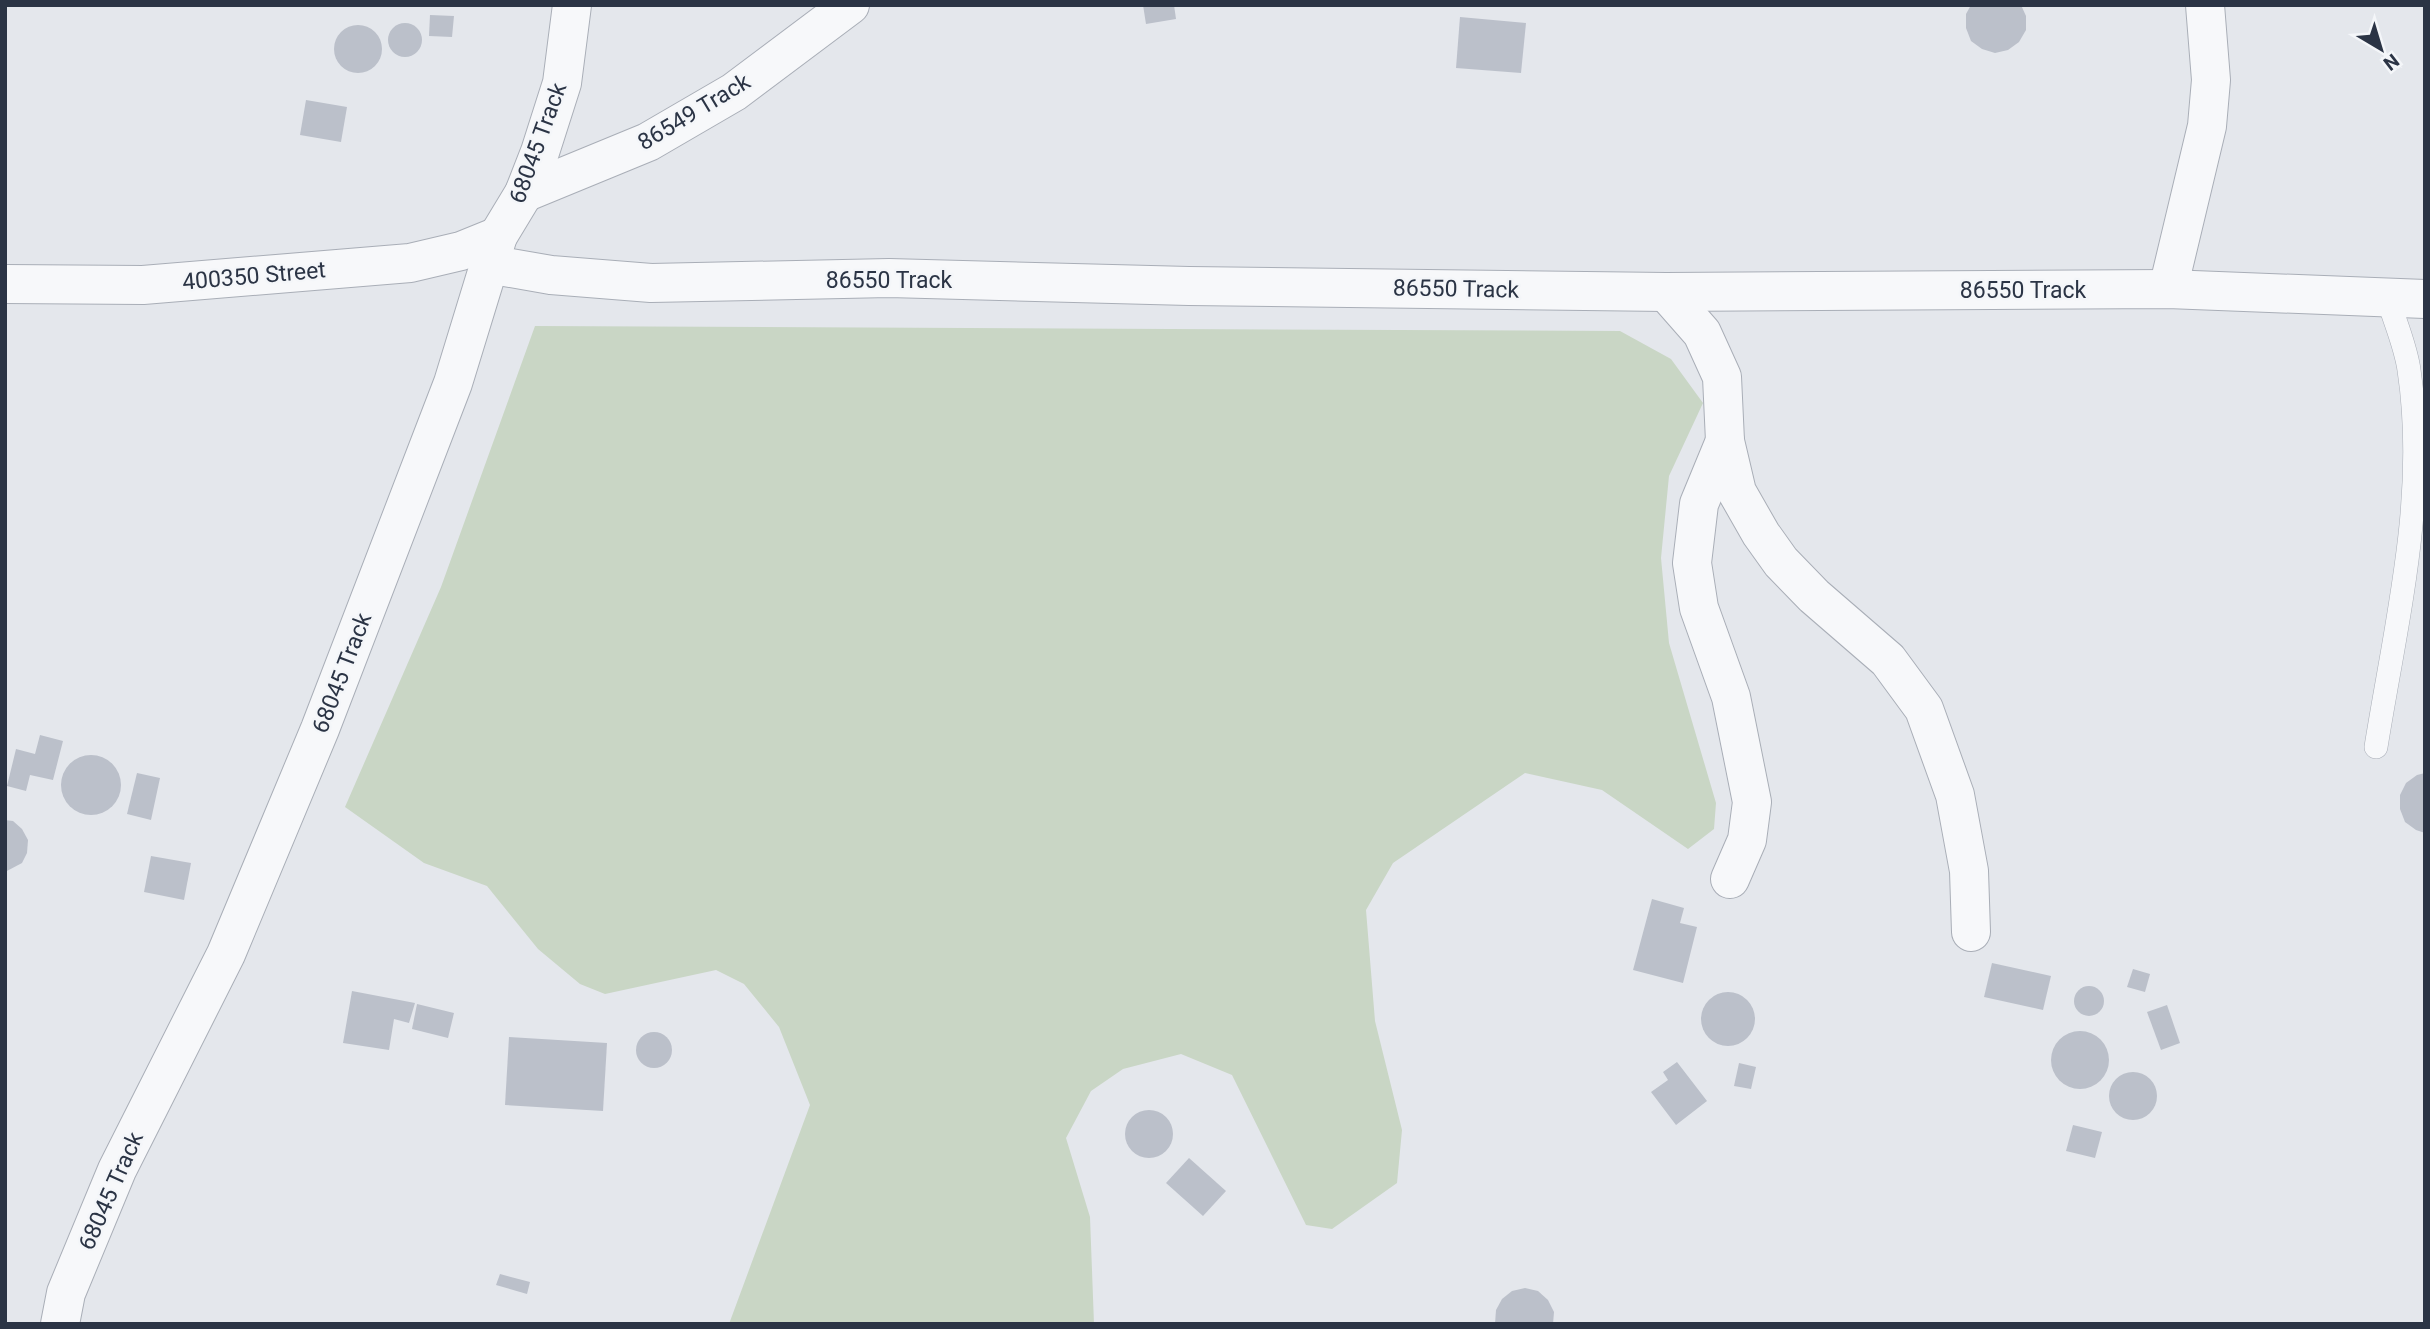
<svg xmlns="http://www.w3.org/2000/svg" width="2430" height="1329" viewBox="0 0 2430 1329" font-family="Roboto,sans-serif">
  <rect width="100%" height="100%" fill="#e4e7ec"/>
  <path fill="#c9d6c5" d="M535 326 1620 331 1671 359 1703 403 1669 476 1661 558 1669 643 1716 803 1714 829 1688 849 1602 790 1525 773 1393 863 1366 910 1375 1021 1402 1130 1397 1183 1332 1229 1306 1225 1232 1075 1181 1054 1123 1069 1091 1091 1066 1138 1090 1217 1094 1324H729L810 1105 779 1027 744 984 716 970 605 994 580 984 538 949 487 886 424 863 345 807 441 587Z"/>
  <g fill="#bbc0ca">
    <path d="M1143 5H1174L1176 19 1146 24Z"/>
    <path d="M1971 5H2021L2026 16V30L2019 42 2008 50 1995 53 1982 49 1971 41 1966 28V14Z"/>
    <path d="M430 15 454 16 452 37 429 36Z"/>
    <path d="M1460 17 1526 23 1521 73 1456 68Z"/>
    <circle cx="405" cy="40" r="17"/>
    <circle cx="358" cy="49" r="24"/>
    <path d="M306 100 347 107 341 142 300 135Z"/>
    <path d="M40 735 63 741 53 780 30 775 26 791 7 786 16 749 35 754Z"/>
    <circle cx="91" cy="785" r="30"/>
    <path d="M137 773 160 778 151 820 127 814Z"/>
    <path d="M2425 773V833L2416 830 2405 822 2400 809V795L2406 783 2417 775Z"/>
    <path d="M5 820 13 821 22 829 28 840 27 853 22 863 5 872Z"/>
    <path d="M151 856 191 863 184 900 144 892Z"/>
    <path d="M1652 899 1684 908 1680 923 1697 927 1683 983 1633 970Z"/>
    <path d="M1992 963 2051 976 2043 1010 1984 997Z"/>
    <path d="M2133 969 2150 974 2145 992 2127 987Z"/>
    <circle cx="2089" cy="1001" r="15"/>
    <path d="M352 991 415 1003 409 1023 394 1019 389 1050 343 1043Z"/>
    <circle cx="1728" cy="1019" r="27"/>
    <path d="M417 1004 454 1013 448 1038 412 1029Z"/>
    <path d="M2167 1005 2180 1043 2161 1050 2147 1012Z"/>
    <circle cx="2080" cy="1060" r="29"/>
    <circle cx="654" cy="1050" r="18"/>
    <path d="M509 1037 607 1043 603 1111 505 1105Z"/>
    <path d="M1677 1062 1707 1101 1676 1125 1651 1092 1668 1080 1663 1072Z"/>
    <path d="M1739 1063 1756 1067 1751 1089 1734 1086Z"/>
    <circle cx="2133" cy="1096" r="24"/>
    <circle cx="1149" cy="1134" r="24"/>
    <path d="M2073 1125 2102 1132 2095 1158 2066 1151Z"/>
    <path d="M1189 1158 1226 1191 1203 1216 1166 1183Z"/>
    <path d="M500 1274 530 1282 527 1294 496 1285Z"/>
    <path d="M1525 1288 1538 1291 1548 1300 1554 1312 1553 1324H1495L1496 1310 1502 1299 1512 1291Z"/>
  </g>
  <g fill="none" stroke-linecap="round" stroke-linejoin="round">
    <g stroke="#a9aeb7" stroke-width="24">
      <path id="lane" d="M2376 747C2396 622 2428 497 2409 370 2406 347 2395 322 2388 299"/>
    </g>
    <g stroke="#a9aeb7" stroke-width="40">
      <g id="street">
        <path d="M524 193 648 142 734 92 850 5"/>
        <path d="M488 264 551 275 651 283 889 278 1189 286 1666 292 2168 289 2425 299"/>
        <path d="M5 284 143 285 410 263 461 251 498 236"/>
        <path d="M2168 289 2207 126 2211 80 2205 5"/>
        <path d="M1666 292 1702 333 1722 377 1725 441 1737 492 1761 534 1781 562 1814 596 1888 660 1924 709 1955 795 1969 871 1971 932"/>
        <path d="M1725 441 1699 504 1692 563 1699 608 1731 697 1752 802 1747 840 1730 879"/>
        <path d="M60 1324 66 1293 117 1170 226 954 320 729 453 383 498 236 524 193 540 152 562 83 572 5"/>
      </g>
    </g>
    <use href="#lane" stroke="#f7f8fa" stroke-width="23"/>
    <use href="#street" stroke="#f7f8fa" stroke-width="38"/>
  </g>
  <g text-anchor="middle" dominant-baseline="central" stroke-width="5" stroke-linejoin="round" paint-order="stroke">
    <g font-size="23" fill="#2b3445" stroke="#f4f6f9">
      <text transform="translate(694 112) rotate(-31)">86549 Track</text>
      <text transform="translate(538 143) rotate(-70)">68045 Track</text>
      <text transform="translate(254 276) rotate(-5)">400350 Street</text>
      <text x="889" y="280">86550 Track</text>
      <text transform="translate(1456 289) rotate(1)">86550 Track</text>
      <text x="2023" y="290">86550 Track</text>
      <text transform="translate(342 673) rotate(-69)">68045 Track</text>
      <text transform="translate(111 1191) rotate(-66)">68045 Track</text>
    </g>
  </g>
  <rect width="2430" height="1329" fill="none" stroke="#2b3445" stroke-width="14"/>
  <g transform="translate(2381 49) rotate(142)" stroke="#f4f6f9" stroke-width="5" paint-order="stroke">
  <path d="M0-5L12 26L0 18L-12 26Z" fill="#2b3445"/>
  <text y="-10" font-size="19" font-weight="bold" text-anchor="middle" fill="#2b3445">N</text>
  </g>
</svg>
